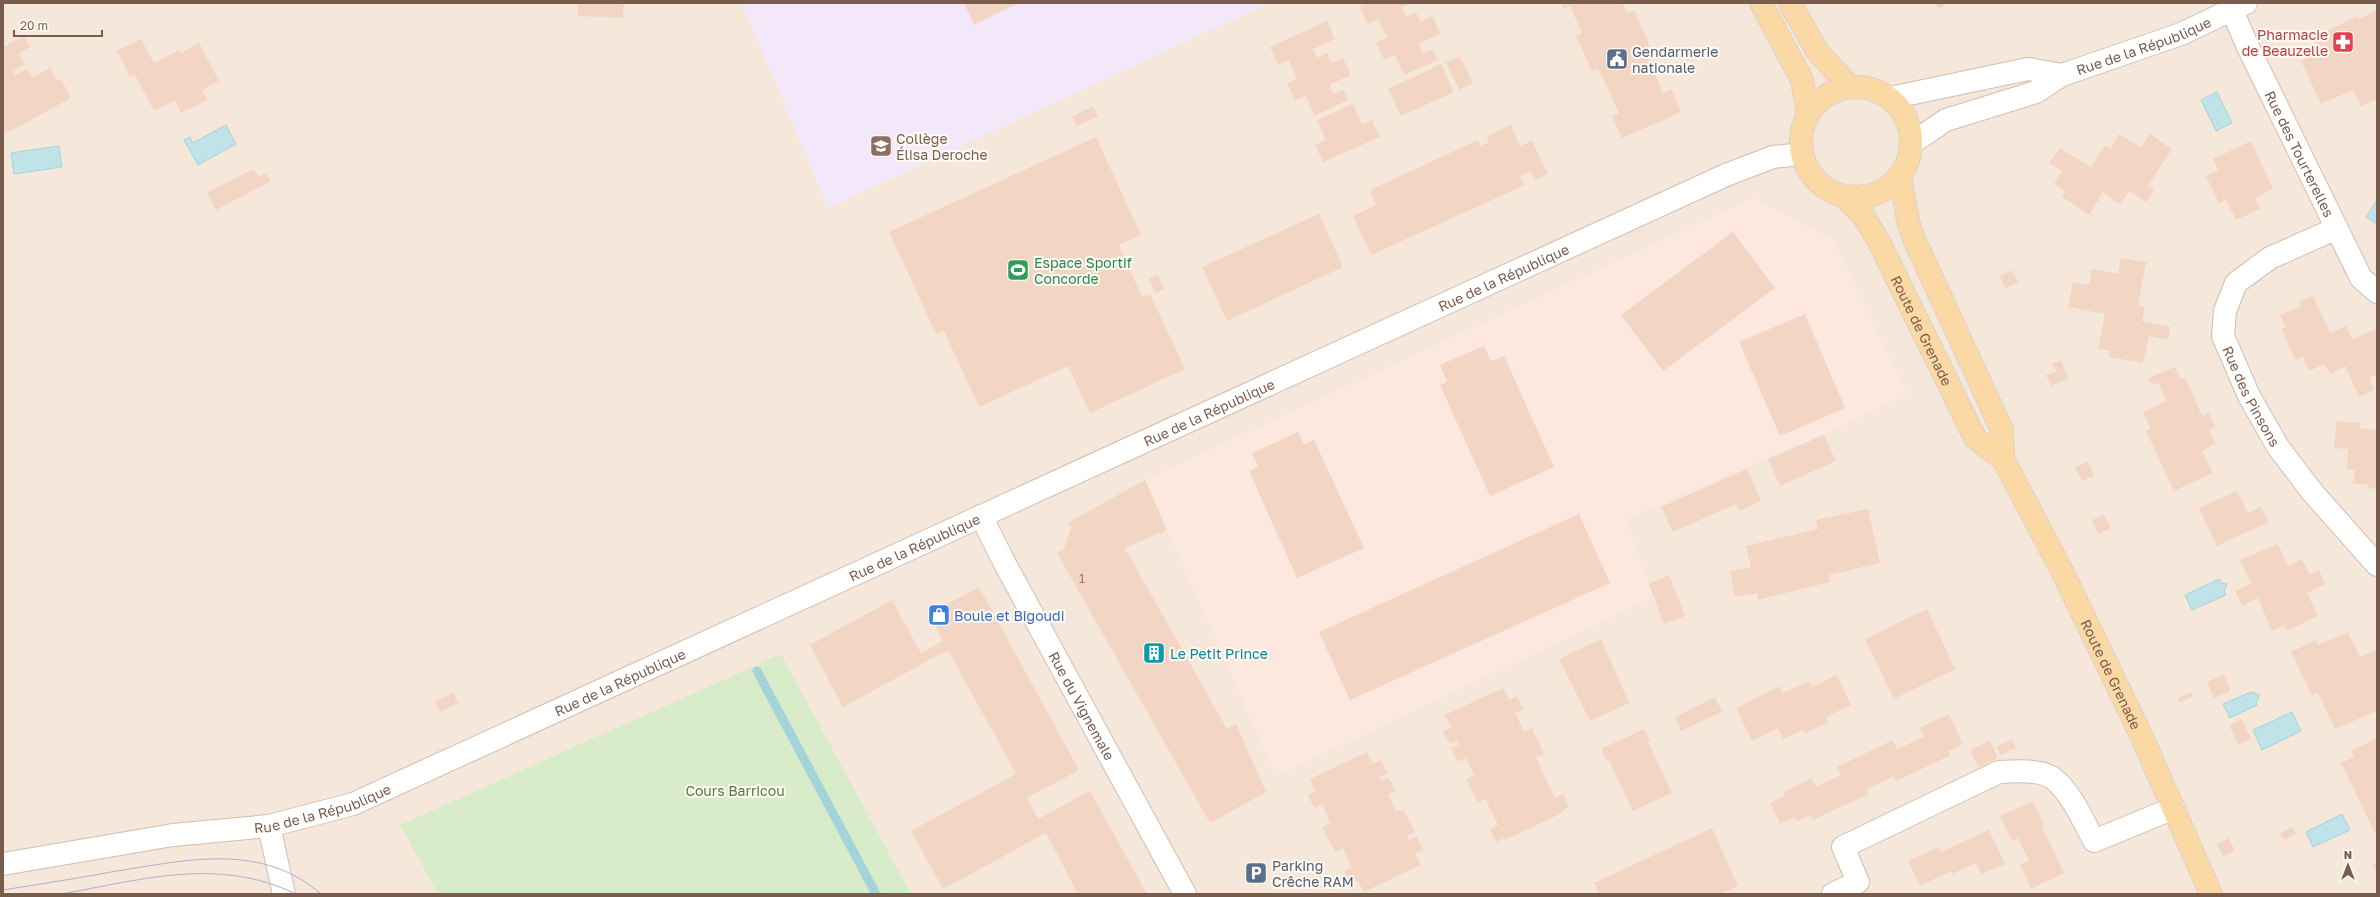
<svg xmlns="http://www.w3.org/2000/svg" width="2380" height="897" viewBox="0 0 2380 897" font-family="'Golos Text',sans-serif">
  <rect width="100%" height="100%" fill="#fdf6ec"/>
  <rect fill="#f5e8da" x="3" y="3" width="2374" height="891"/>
  <path fill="#fde8e0" d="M1753 198 1832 239 1908 394 1841 426 1625 519 1654 597 1276 776 1145 480Z"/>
  <path fill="#f3e8fa" d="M742 3H1269L828 208Z"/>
  <path fill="#d8ecc9" d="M781 654 911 894H438L400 825Z"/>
  <g fill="#bfe3e8" stroke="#a5d3da">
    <path d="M2217 92 2232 123 2216 131 2201 100Z"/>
    <path d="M226 125 236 144 198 165 184 140 190 137 193 143Z"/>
    <path d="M59 146 62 167 14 174 11 153Z"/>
    <path d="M2377 200V224L2366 217Z"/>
    <path d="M2219 579 2221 583 2227 584 2224 591 2226 595 2192 610 2185 595Z"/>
    <path d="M2251 692 2259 695V699L2256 702 2257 705 2230 718 2223 704Z"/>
    <path d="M2292 712 2301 731 2262 750 2253 730Z"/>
    <path d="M2342 814 2350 830 2313 847 2306 832Z"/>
  </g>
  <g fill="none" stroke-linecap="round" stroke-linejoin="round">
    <path stroke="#a5d3da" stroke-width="9" d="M757 671 876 894"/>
  </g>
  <g fill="#f3d5c3">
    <path d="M578 3H624L623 18 578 16Z"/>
    <path d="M964 3H1018L974 25Z"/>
    <path d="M1367 3H1412L1402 7 1406 17 1416 12 1420 22 1433 16 1440 34 1418 44 1423 53 1433 49 1438 60 1404 75 1395 55 1384 60 1376 42 1387 38 1378 19 1367 24 1360 6Z"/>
    <path d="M1561 3H1622L1627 13 1634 10 1650 46 1644 49 1663 93 1671 89 1681 112 1622 138 1612 116 1619 113 1598 68 1592 71 1576 36 1582 33 1570 6 1564 9Z"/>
    <path d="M1933 3H1946L1941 9Z"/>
    <path d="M2377 10V99L2361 106 2353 90 2321 104 2301 61 2320 51 2313 37 2358 16 2359 19Z"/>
    <path d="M1327 21 1335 39 1313 49 1317 58 1327 53 1331 63 1343 58 1351 75 1329 85 1333 94 1343 90 1348 100 1314 116 1306 96 1295 101 1287 83 1297 79 1289 60 1278 65 1270 47Z"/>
    <path d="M24 36 30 47 19 53 25 64 13 71 15 75 28 69 32 78 50 68 58 81 61 79 71 98 3 135V47Z"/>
    <path d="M141 39 154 63 179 50 181 53 199 43 219 81 202 90 207 100 181 113 175 100 154 111 135 75 130 77 117 51Z"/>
    <path d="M1460 56 1473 83 1459 90 1446 62Z"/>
    <path d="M1441 64 1454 92 1401 116 1388 89Z"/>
    <path d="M1353 104 1362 124 1372 120 1380 137 1323 162 1315 145 1326 140 1317 120Z"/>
    <path d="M1093 106 1098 116 1077 126 1072 117Z"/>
    <path d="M1511 125 1520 146 1532 141 1548 174 1535 180 1530 171 1520 176 1525 185 1371 255 1353 216 1376 205 1370 190 1478 140 1481 146 1489 142 1487 136Z"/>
    <path d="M2119 134 2141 148 2150 134 2172 149 2148 186 2154 189 2147 202 2129 191 2120 204 2103 192 2089 215 2062 197 2065 191 2054 184 2062 171 2049 163 2060 148 2091 167 2105 145 2110 149Z"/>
    <path d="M1096 137 1141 235 1119 245 1142 297 1150 294 1185 369 1090 413 1068 366 979 407 944 331 936 334 889 232Z"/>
    <path d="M2251 141 2273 189 2255 198 2260 209 2236 220 2226 200 2219 203 2206 176 2218 170 2213 159Z"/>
    <path d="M254 169 258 177 266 173 271 181 216 210 207 193Z"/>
    <path d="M1319 214 1343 267 1227 321 1202 267Z"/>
    <path d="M1733 232 1775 288 1663 371 1621 315Z"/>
    <path d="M2121 258 2146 262 2138 306 2145 307 2142 321 2170 327 2168 340 2149 336 2143 363 2109 357 2111 351 2098 349 2105 314 2068 307 2073 282 2089 285 2092 269 2118 274Z"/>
    <path d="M2012 270 2018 282 2005 289 2000 276Z"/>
    <path d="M1158 275 1164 289 1155 293 1149 279Z"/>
    <path d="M2313 296 2330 333 2346 326 2352 339 2375 329 2377 334V374L2369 378 2375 390 2359 397 2345 366 2330 374 2324 364 2309 371 2303 357 2295 360 2282 329 2286 327 2280 315 2301 306 2299 301Z"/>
    <path d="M1805 314 1845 408 1780 436 1739 342Z"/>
    <path d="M1484 346 1491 361 1504 356 1554 467 1490 496 1440 385 1447 382 1440 365Z"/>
    <path d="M2061 360 2068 378 2051 386 2046 375 2056 371 2053 364Z"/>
    <path d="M2175 367 2180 379 2185 377 2202 416 2209 413 2215 427 2209 430 2216 444 2202 451 2213 473 2174 491 2146 431 2151 429 2143 412 2166 401 2158 382 2152 385 2148 378Z"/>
    <path d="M2337 421 2361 423 2360 428 2377 430V489L2368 488V485L2353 483 2355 470 2347 469 2348 449 2334 448Z"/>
    <path d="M1298 432 1304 445 1314 440 1364 548 1297 578 1249 471 1258 467 1252 453Z"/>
    <path d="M1824 435 1836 461 1780 486 1768 459Z"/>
    <path d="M2088 461 2094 476 2082 481 2075 467Z"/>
    <path d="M1747 469 1761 501 1739 511 1736 504 1673 532 1661 507Z"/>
    <path d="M1145 480 1167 530 1125 548 1227 729 1236 724 1266 792 1210 823 1057 553 1064 549 1071 528 1068 523Z"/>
    <path d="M2237 491 2248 513 2261 506 2268 522 2217 546 2199 508Z"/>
    <path d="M1868 509 1880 563 1829 575 1830 582 1758 600 1757 593 1735 597 1730 571 1751 567 1746 546 1818 529 1816 520Z"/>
    <path d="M1579 514 1610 583 1350 700 1319 632Z"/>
    <path d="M2104 515 2111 528 2098 534 2092 520Z"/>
    <path d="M2278 544 2288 566 2302 559 2310 575 2319 570 2325 584 2307 593 2318 616 2287 631 2284 625 2272 631 2258 598 2242 606 2235 591 2255 582 2251 583 2240 560Z"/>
    <path d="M1669 575 1685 616 1664 624 1649 584Z"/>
    <path d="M979 587 1079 770 1027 798 1038 819 1090 791 1147 894H1078L1046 833 943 889 911 831 1016 774 948 650 843 707 810 645 892 600 921 653 943 641 929 614Z"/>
    <path d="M1927 609 1955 669 1894 699 1865 639Z"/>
    <path d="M2348 632 2360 657 2377 649V711L2335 729 2318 693 2312 695 2291 652 2316 640 2318 645Z"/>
    <path d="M1601 639 1629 703 1590 721 1559 659Z"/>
    <path d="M2224 674 2231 691 2214 698 2207 682Z"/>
    <path d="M1837 675 1851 705 1826 717 1828 722 1805 733 1803 730 1783 739 1778 728 1752 741 1736 708 1780 686 1783 693 1809 681 1812 687Z"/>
    <path d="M1503 688 1509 700 1517 696 1523 709 1515 713 1524 731 1532 728 1544 754 1536 757 1555 798 1563 794 1569 807 1561 811 1562 813 1505 840 1504 838 1496 842 1490 829 1498 825 1485 799 1478 803 1466 779 1474 775 1466 758 1458 762 1451 748 1459 745 1457 741 1450 744 1443 731 1451 728 1445 715Z"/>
    <path d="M2191 692 2193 696 2180 703 2178 698Z"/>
    <path d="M453 693 458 703 440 712 435 701Z"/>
    <path d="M1715 697 1722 712 1681 731 1675 717Z"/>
    <path d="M1949 714 1963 744 1948 751 1951 755 1896 781 1894 776 1866 790 1868 794 1813 820 1811 815 1797 821 1795 817 1780 824 1770 803 1785 796 1783 792 1812 778 1816 787 1841 775 1837 767 1893 740 1897 749 1924 737 1920 728Z"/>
    <path d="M2242 719 2251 739 2238 745 2229 725Z"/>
    <path d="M1644 729 1650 741 1648 742 1672 793 1633 811 1609 760 1607 761 1601 749Z"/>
    <path d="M2377 738V832L2375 833 2341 763 2354 757 2351 751Z"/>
    <path d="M2012 739 2016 748 2000 755 1997 747Z"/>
    <path d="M1990 741 1998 758 1978 767 1970 750Z"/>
    <path d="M1367 752 1373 764 1381 760 1387 773 1379 777 1381 781 1389 778 1395 791 1388 794 1396 812 1403 809 1415 832 1407 836 1409 840 1417 836 1423 850 1415 853 1421 865 1364 892 1358 881 1350 884 1344 871 1352 868 1343 849 1335 852 1322 827 1330 823 1322 804 1314 808 1308 795 1315 791 1310 779Z"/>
    <path d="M2033 801 2044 825 2042 826 2064 873 2031 889 2020 865 2029 861 2018 838 2012 841 2000 816Z"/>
    <path d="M2293 827 2296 834 2284 840 2280 833Z"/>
    <path d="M1712 828 1738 886 1721 894H1599L1594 883Z"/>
    <path d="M1989 830 2005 864 1981 874 1976 863 1952 874 1951 871 1920 886 1908 861 1939 847 1941 852Z"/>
    <path d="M2229 838 2235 851 2223 856 2217 844Z"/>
    <path d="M2377 862V874L2373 864Z"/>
  </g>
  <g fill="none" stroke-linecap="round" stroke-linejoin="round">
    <g stroke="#d1beb0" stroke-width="24">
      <g id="minor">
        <path id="s1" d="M2232 10 2247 45 2361 278 2377 292"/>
        <path d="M1890 98 2028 69 2062 75"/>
        <path id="s2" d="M1912 143 1946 120 2036 92 2062 75 2181 34 2246 3"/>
        <path id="s3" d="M2335 229 2270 258 2236 283 2225 311 2223 336 2249 396 2278 447 2313 493 2377 565"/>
        <path id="s4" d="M981 516 1004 562 1185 894"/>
        <path d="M269 826 284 894"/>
        <path id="s5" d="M3 864 173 835 269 826 353 804 1726 175 1773 157 1802 154"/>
        <path d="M1833 894 1858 882 1843 847 1999 772C2014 771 2042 769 2054 779 2072 794 2083 820 2094 841L2174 808"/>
      </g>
    </g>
    <g stroke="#dad1cd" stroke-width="24">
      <g id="major">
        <path d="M1761 3 1802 80 1808 115"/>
        <path d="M1790 3 1817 51 1850 87"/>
        <circle cx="1856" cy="142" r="55"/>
        <path id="s6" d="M1900 177 1909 225 1914 239 2002 430 2003 459 2062 571 2141 735 2211 894"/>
        <path id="s7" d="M1845 197 1864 217 1878 240 1975 438 2003 459"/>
      </g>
    </g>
    <use href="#minor" stroke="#fff" stroke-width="22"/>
    <use href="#major" stroke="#fbd9a5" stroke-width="22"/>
    <g stroke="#b9a8c9" stroke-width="1">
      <path d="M3 890C41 884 79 878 117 871 187 860 262 842 321 894"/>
      <path d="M61 894C142 880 217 856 296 894"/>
    </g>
  </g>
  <defs>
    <g id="pharmacy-square" transform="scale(1.15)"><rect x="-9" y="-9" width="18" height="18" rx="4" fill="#e0444e" stroke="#fffaf3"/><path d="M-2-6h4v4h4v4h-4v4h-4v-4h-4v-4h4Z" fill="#fff"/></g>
    <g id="civic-square" transform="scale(1.15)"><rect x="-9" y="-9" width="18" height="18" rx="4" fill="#5c6f8a" stroke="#fffaf3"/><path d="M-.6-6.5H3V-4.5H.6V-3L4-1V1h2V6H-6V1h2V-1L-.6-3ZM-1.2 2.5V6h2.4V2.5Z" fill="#fff"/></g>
    <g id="school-square" transform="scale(1.15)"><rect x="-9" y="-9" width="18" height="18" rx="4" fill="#8d6e63" stroke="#fffaf3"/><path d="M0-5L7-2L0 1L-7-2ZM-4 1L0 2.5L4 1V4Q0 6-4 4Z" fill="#fff"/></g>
    <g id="stadium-square" transform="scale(1.15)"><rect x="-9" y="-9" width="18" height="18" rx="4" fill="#2e9e5b" stroke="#fffaf3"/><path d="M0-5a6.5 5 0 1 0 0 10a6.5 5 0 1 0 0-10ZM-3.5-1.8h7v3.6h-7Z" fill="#fff"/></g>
    <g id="shop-square" transform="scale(1.15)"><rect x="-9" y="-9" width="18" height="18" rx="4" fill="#3f7fe0" stroke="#fffaf3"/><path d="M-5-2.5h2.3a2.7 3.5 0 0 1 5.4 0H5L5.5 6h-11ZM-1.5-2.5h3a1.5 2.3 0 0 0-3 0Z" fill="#fff"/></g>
    <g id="building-square" transform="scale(1.15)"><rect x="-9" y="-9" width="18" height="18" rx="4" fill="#0f9aa8" stroke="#fffaf3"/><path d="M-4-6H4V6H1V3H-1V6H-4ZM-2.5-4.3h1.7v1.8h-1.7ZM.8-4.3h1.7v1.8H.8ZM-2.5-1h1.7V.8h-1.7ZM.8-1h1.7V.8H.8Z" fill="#fff"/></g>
    <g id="parking-square" transform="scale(1.15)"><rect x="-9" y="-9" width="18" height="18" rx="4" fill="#5c6f8a" stroke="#fffaf3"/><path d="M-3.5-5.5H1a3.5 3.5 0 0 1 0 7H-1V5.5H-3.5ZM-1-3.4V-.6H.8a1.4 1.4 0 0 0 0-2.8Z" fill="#fff"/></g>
  </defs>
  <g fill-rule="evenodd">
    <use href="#pharmacy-square" x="2343" y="42"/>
    <use href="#civic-square" x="1617" y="59"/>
    <use href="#school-square" x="881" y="146"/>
    <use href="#stadium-square" x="1018" y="270"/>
    <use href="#shop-square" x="939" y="615"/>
    <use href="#building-square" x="1154" y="653"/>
    <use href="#parking-square" x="1256" y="873"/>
  </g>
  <g text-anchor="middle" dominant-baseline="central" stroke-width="4" stroke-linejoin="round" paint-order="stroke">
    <g font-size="12" fill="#987a6a">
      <text x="1082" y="578">1</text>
    </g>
    <g font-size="14" fill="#be3a42" stroke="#fffaf3" text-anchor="end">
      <text x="2328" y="34">Pharmacie<tspan x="2328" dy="16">de Beauzelle</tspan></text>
    </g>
    <g font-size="14" fill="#7a5c4d" stroke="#fffaf3">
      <text stroke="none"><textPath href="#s2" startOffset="253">Rue de la République</textPath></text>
      <text stroke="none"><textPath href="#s1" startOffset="159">Rue des Tourterelles</textPath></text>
      <text stroke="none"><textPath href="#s5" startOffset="1621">Rue de la République</textPath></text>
      <text stroke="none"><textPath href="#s7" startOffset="155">Route de Grenade</textPath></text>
      <text stroke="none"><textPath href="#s3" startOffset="235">Rue des Pinsons</textPath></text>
      <text stroke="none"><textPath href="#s5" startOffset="1297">Rue de la République</textPath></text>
      <text stroke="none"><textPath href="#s5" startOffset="973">Rue de la République</textPath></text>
      <text stroke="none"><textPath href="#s6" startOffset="544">Route de Grenade</textPath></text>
      <text stroke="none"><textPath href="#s5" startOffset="649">Rue de la République</textPath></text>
      <text stroke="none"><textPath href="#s4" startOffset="215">Rue du Vignemale</textPath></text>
      <text stroke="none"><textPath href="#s5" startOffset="325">Rue de la République</textPath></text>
    </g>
    <g font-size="14" fill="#4e5e75" stroke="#fffaf3" text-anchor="start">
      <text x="1632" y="51">Gendarmerie<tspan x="1632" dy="16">nationale</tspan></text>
      <text x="1272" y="865">Parking<tspan x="1272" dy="16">Crêche RAM</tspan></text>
    </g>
    <g font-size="14" fill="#785e54" stroke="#fffaf3" text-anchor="start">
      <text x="896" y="138">Collège<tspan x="896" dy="16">Élisa Deroche</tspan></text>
    </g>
    <g font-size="14" fill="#27864d" stroke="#fffaf3" text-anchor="start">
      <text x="1034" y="262">Espace Sportif<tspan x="1034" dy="16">Concorde</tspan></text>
    </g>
    <g font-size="14" fill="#366cbe" stroke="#fffaf3" text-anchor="start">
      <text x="954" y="615">Boule et Bigoudi</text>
    </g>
    <g font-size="14" fill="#0d838f" stroke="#fffaf3" text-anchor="start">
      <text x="1170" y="653">Le Petit Prince</text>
    </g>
    <g font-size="14" fill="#537a41" stroke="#fffaf3">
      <text x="735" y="790">Cours Barricou</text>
    </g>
  </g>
  <rect width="2380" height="897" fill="none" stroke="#7a5c4d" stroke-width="8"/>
  <g transform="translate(2348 865)" stroke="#fffaf3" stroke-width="3" paint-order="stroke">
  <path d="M0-3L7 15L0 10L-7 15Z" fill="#7a5c4d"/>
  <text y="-6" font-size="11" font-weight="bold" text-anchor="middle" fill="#7a5c4d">N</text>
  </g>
  <path d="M14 30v6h88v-6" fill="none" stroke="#7a5c4d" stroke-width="2"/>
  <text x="20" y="30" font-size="12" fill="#7a5c4d" stroke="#fffaf3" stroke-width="3" paint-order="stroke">20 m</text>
</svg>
